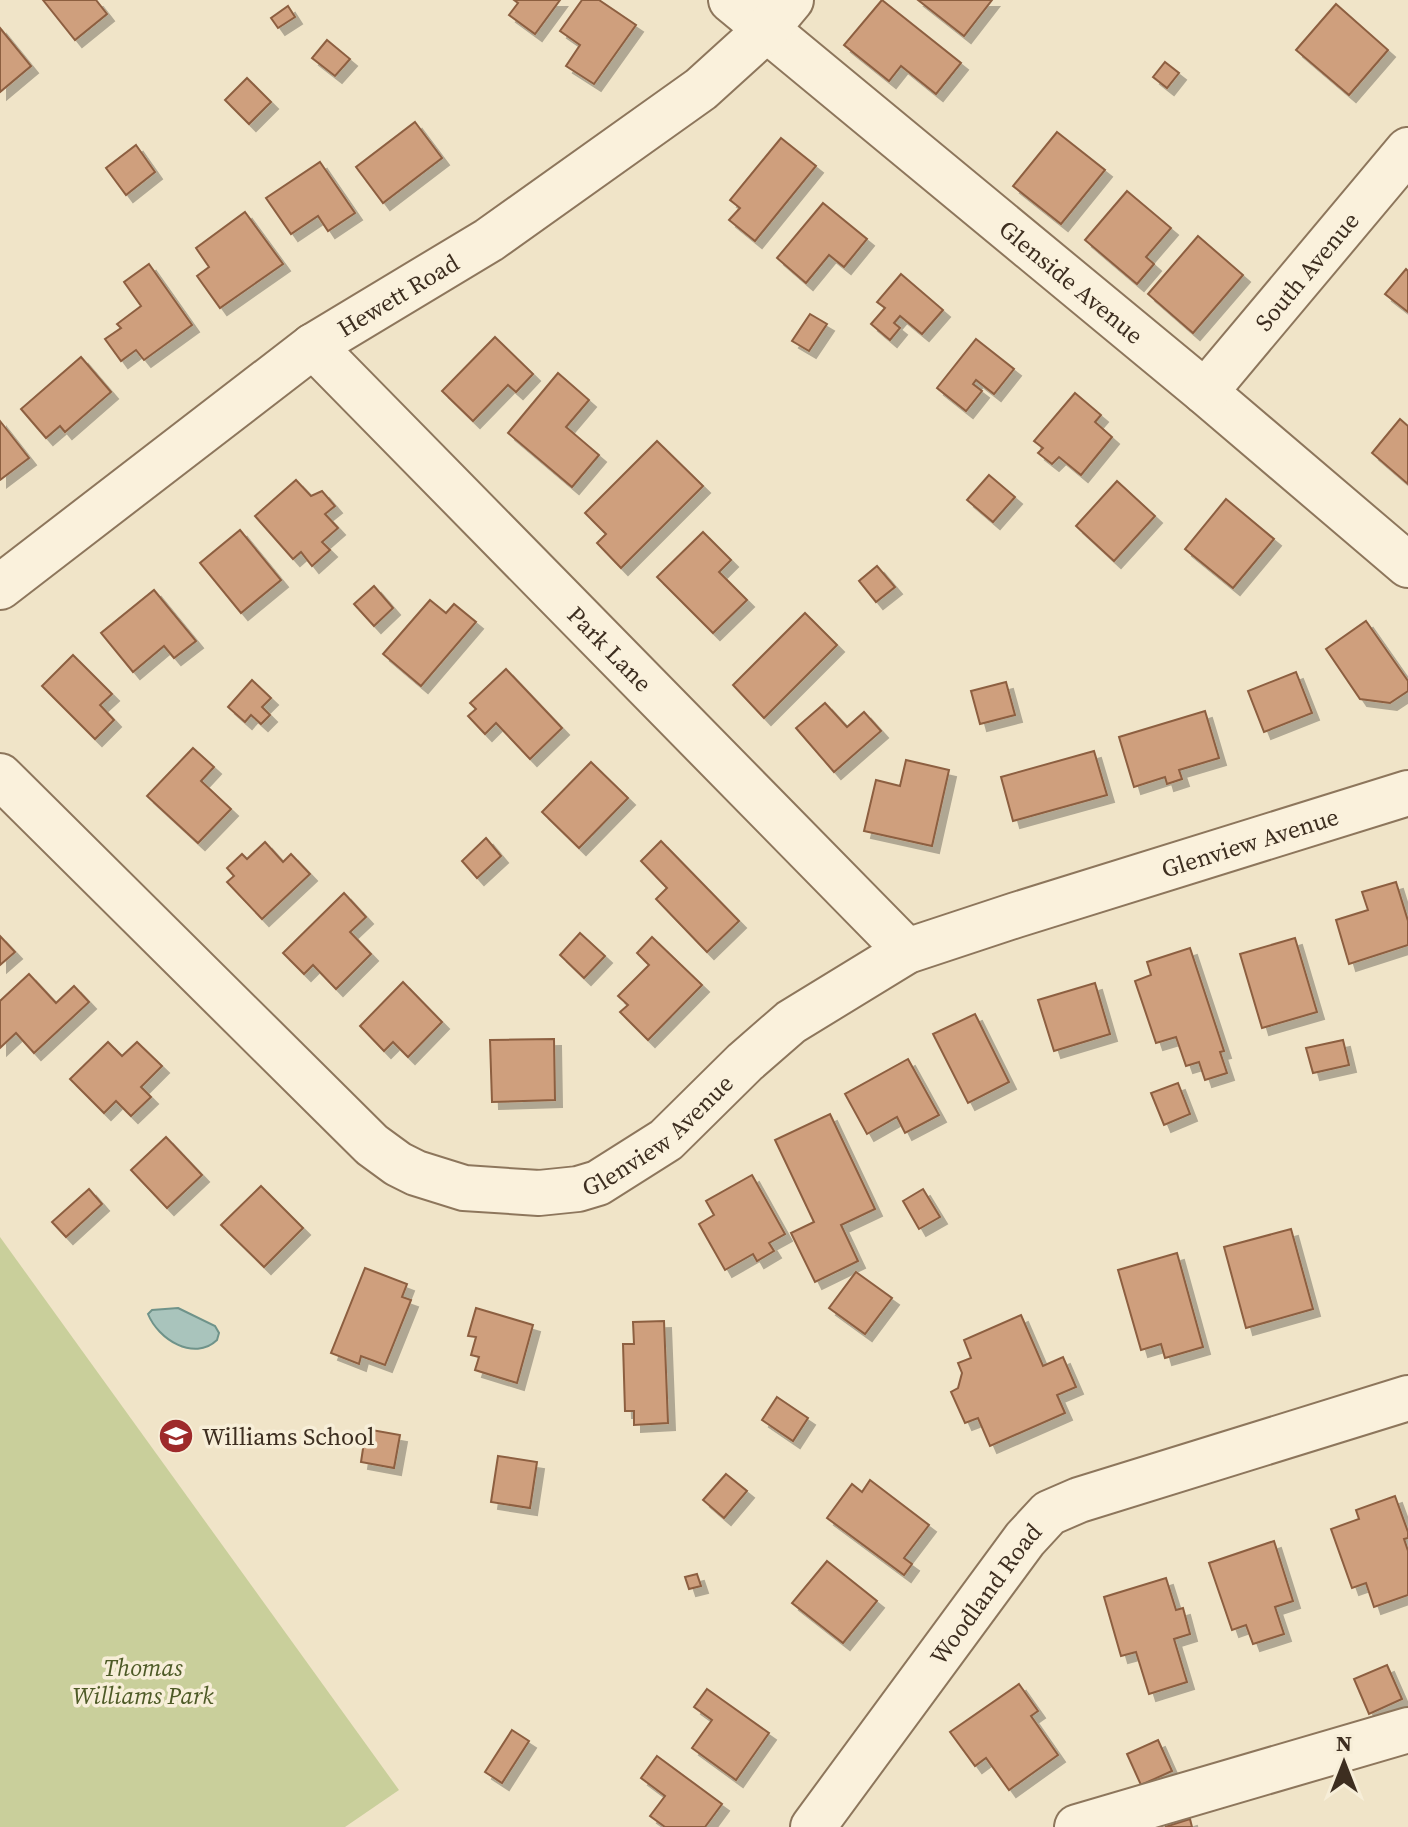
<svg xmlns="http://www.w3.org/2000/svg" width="1408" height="1827" viewBox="0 0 1408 1827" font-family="'Source Serif 4',serif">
  <defs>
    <filter id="shadow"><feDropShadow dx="7" dy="7" stdDeviation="0" flood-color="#0004"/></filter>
  </defs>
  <rect width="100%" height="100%" fill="#f0e4c8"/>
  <path fill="#c9cf9b" d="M0 1237 399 1790 345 1827H0Z"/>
  <path fill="#a9c4bc" stroke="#6f938a" stroke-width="2" d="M178 1308 215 1326 219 1333 217 1340C194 1362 158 1339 148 1314L152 1310Z"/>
  <g fill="#cf9f7d" stroke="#8d5f41" stroke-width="2" filter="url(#shadow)">
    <path d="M43 0H96L107 14 75 40Z"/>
    <path d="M514 0H560L535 34 509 15 518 3Z"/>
    <path d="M582 0H599L636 25 594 84 566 66 580 45 560 31Z"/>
    <path d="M882 0 961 63 936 94 901 66 889 81 844 45Z"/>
    <path d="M918 0H992L964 36Z"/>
    <path d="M1336 4 1388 50 1349 95 1296 50Z"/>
    <path d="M288 6 295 17 278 28 271 18Z"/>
    <path d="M0 28 31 66 0 92Z"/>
    <path d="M327 40 350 59 335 76 312 58Z"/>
    <path d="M1165 62 1179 73 1167 88 1153 77Z"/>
    <path d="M247 78 271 102 249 124 225 100Z"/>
    <path d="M415 122 442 158 383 203 356 167Z"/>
    <path d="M1057 132 1105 170 1061 224 1013 186Z"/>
    <path d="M781 138 816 166 755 241 729 220 740 208 730 200Z"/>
    <path d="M136 145 155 172 126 195 106 168Z"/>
    <path d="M320 162 355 213 328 231 318 216 291 234 266 198Z"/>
    <path d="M1127 191 1171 228 1146 257 1154 264 1137 284 1085 240Z"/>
    <path d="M823 203 867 239 844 267 829 255 806 283 777 258Z"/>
    <path d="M245 212 283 264 220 308 197 276 209 267 196 248Z"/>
    <path d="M1198 236 1243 275 1193 333 1148 294Z"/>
    <path d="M149 264 192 325 144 360 136 350 121 361 105 339 121 328 117 324 141 306 124 282Z"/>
    <path d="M1406 269 1408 271V312L1385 294Z"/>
    <path d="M901 274 943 310 922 334 900 316 894 323 900 328 890 340 871 324 885 308 877 302Z"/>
    <path d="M810 314 827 324 809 351 792 341Z"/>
    <path d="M495 337 533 374 516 392 508 385 473 421 442 391Z"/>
    <path d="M976 339 1014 369 994 394 976 380 973 384 982 391 966 411 937 388Z"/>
    <path d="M81 357 111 392 65 432 60 426 46 438 21 409Z"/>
    <path d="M558 373 589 400 566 427 599 455 572 487 508 433Z"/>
    <path d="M1075 393 1101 415 1095 422 1112 437 1081 475 1059 457 1052 464 1038 453 1043 448 1034 441Z"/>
    <path d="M1400 419 1408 426V484L1372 453Z"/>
    <path d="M0 421 29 458 0 480Z"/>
    <path d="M657 441 703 486 621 568 597 543 606 534 585 513Z"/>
    <path d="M989 475 1015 497 993 522 967 500Z"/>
    <path d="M296 480 311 496 322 491 335 506 325 514 338 528 322 542 330 550 312 566 301 552 293 559 255 516Z"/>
    <path d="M1117 481 1155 516 1114 561 1076 526Z"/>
    <path d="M1226 499 1274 539 1233 588 1185 549Z"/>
    <path d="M240 530 281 580 241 613 200 563Z"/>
    <path d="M703 532 731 560 719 572 747 600 713 633 657 577Z"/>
    <path d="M877 566 895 587 876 602 859 581Z"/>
    <path d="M374 586 393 608 374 626 354 604Z"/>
    <path d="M154 590 196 641 174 658 164 646 133 672 101 633Z"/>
    <path d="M430 600 446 613 454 604 476 622 421 686 383 654Z"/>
    <path d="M805 613 837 645 764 718 733 685Z"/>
    <path d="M1366 621 1408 681V691L1390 703 1360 699 1326 649Z"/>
    <path d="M73 655 112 694 100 705 114 720 95 739 42 686Z"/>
    <path d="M506 669 562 728 530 759 496 723 485 734 468 716 476 709 470 703Z"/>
    <path d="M1296 672 1312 713 1264 732 1248 691Z"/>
    <path d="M252 680 271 698 262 707 270 715 261 724 251 715 245 722 228 707Z"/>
    <path d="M1006 682 1015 715 980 724 971 691Z"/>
    <path d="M825 703 847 727 864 712 881 731 834 772 796 728Z"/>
    <path d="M1205 711 1219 758 1179 770 1182 779 1167 784 1165 777 1134 787 1119 737Z"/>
    <path d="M193 748 214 767 201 781 231 809 198 843 147 796Z"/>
    <path d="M1094 751 1107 795 1013 821 1001 777Z"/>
    <path d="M906 760 949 770 932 846 864 831 876 780 900 786Z"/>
    <path d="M591 762 628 798 579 848 542 812Z"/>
    <path d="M486 838 501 856 477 878 462 861Z"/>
    <path d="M661 841 739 921 707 952 656 899 667 888 641 861Z"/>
    <path d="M265 842 283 862 291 854 310 874 262 919 227 882 234 876 227 868 242 854 247 859Z"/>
    <path d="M1396 882 1408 921V945L1349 964 1336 920 1368 910 1362 892Z"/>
    <path d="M344 893 366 917 350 932 371 954 336 989 313 965 304 974 283 953Z"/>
    <path d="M580 933 605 956 584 978 560 955Z"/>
    <path d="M0 936 15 952 0 965Z"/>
    <path d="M652 937 702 985 648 1040 620 1012 628 1005 618 996 649 965 637 953Z"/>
    <path d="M1295 938 1317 1012 1262 1028 1240 954Z"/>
    <path d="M1190 948 1224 1051 1220 1052 1227 1073 1205 1080 1199 1062 1186 1066 1176 1037 1156 1043 1135 981 1151 975 1147 962Z"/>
    <path d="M29 974 56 1003 74 986 89 1002 34 1053 16 1033 0 1048V1001Z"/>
    <path d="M403 982 442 1022 408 1057 393 1042 384 1051 360 1026Z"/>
    <path d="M1095 983 1110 1034 1054 1051 1038 1000Z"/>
    <path d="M975 1014 1009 1082 968 1103 933 1034Z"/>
    <path d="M554 1039 555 1100 492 1102 490 1040Z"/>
    <path d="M1343 1040 1349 1065 1313 1073 1306 1048Z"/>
    <path d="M108 1042 122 1056 137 1042 162 1066 141 1087 151 1097 131 1116 116 1101 104 1113 70 1079Z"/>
    <path d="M908 1059 939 1115 905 1133 897 1117 867 1134 845 1094Z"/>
    <path d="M1178 1083 1190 1114 1164 1125 1151 1093Z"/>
    <path d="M830 1114 875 1209 841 1225 858 1261 815 1282 791 1233 814 1222 775 1140Z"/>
    <path d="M166 1137 202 1175 167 1208 131 1170Z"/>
    <path d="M752 1175 785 1234 769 1243 774 1251 757 1261 753 1254 725 1270 699 1224 714 1215 706 1201Z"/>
    <path d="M261 1186 303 1228 264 1267 221 1225Z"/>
    <path d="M89 1189 102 1204 66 1237 52 1222Z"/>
    <path d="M923 1189 940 1217 919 1229 903 1201Z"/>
    <path d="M1291 1229 1313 1309 1246 1328 1224 1247Z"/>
    <path d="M1177 1253 1203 1347 1165 1358 1161 1344 1141 1350 1118 1270Z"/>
    <path d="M365 1268 407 1284 402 1297 411 1300 385 1365 361 1356 359 1364 331 1353Z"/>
    <path d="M856 1272 892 1298 865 1334 829 1308Z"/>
    <path d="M476 1308 533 1325 517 1383 475 1370 479 1357 471 1355 476 1337 468 1336Z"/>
    <path d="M1021 1315 1043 1366 1063 1357 1076 1387 1057 1395 1065 1413 990 1446 978 1418 965 1423 951 1392 958 1388 962 1373 958 1363 971 1358 964 1340Z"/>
    <path d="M664 1321 668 1423 634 1425V1411H625L623 1344H634L633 1322Z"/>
    <path d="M777 1397 808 1418 793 1441 762 1420Z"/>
    <path d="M366 1429 400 1435 394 1468 361 1462Z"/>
    <path d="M498 1456 537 1462 530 1508 491 1502Z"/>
    <path d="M726 1474 747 1491 724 1518 703 1500Z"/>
    <path d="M870 1480 929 1525 904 1558 912 1564 904 1575 827 1518 852 1484 862 1492Z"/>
    <path d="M1395 1496 1408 1532V1538L1404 1539 1408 1551V1595L1374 1607 1366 1583 1352 1588 1331 1529 1359 1519 1356 1510Z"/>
    <path d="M1274 1541 1293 1601 1275 1607 1284 1634 1253 1644 1246 1625 1232 1630 1209 1563Z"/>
    <path d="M827 1561 877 1601 843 1643 792 1603Z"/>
    <path d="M697 1574 701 1586 689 1589 685 1577Z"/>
    <path d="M1166 1578 1176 1610 1183 1608 1190 1634 1174 1639 1187 1682 1149 1694 1136 1652 1121 1656 1104 1597Z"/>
    <path d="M1387 1665 1402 1699 1369 1714 1354 1679Z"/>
    <path d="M1019 1684 1038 1711 1031 1716 1058 1755 1009 1790 986 1758 975 1766 950 1732Z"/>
    <path d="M707 1689 769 1733 736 1780 692 1748 712 1720 694 1707Z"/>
    <path d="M512 1730 529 1741 502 1783 485 1772Z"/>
    <path d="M1158 1740 1172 1771 1141 1785 1127 1754Z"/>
    <path d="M657 1756 722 1804 705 1827H665L650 1816 665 1796 641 1778Z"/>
    <path d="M1190 1819 1192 1827H1165Z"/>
  </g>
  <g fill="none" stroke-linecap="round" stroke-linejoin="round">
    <g stroke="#8d765c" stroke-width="48">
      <g id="minor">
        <path id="s1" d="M731 0 1205 392 1408 565"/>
        <path id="s2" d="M313 346 907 951"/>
        <path id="s3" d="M1205 392 1408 150"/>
        <path id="s4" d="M0 587 313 346 489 240 701 89 766 30 791 0"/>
        <path id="s5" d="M0 776 372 1145 398 1164 416 1173 464 1188 539 1193 578 1189 598 1183 666 1140 745 1062 791 1022 907 951 1016 915 1408 793"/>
        <path id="s6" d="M813 1827 1025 1539 1049 1513 1079 1500 1408 1398"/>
        <path d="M1077 1827 1408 1730"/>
      </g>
    </g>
    <use href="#minor" stroke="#faf1dc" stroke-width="44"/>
  </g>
  <defs>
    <g id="school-disc" transform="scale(1.8)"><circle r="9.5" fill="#9e2a2b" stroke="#f7eed8"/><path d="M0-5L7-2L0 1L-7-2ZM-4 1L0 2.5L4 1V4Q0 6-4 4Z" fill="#fff"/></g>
  </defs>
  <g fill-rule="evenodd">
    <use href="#school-disc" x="176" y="1436"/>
  </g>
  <g text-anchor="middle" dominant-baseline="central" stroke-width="7" stroke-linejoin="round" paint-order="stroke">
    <g font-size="24" fill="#3d2e20" stroke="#f7eed8">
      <text stroke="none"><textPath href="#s3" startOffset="158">South Avenue</textPath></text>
      <text stroke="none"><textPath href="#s1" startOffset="442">Glenside Avenue</textPath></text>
      <text stroke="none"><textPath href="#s4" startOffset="494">Hewett Road</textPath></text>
      <text stroke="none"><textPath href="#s2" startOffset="424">Park Lane</textPath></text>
      <text stroke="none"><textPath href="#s5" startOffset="1510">Glenview Avenue</textPath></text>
      <text stroke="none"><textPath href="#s5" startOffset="838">Glenview Avenue</textPath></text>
      <text stroke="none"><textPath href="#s6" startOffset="290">Woodland Road</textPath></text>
    </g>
    <g font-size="24" fill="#3d2e20" stroke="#f7eed8" text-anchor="start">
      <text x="202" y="1436">Williams School</text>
    </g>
    <g font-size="24" font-style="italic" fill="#4d5a26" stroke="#f7eed8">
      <text x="143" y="1667">Thomas<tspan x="143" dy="28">Williams Park</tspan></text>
    </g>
  </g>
  <g transform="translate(1344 1763)" stroke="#f7eed8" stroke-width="6" paint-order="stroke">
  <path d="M0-6L14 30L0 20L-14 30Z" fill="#3d2e20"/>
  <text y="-12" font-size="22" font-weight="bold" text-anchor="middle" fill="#3d2e20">N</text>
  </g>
</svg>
